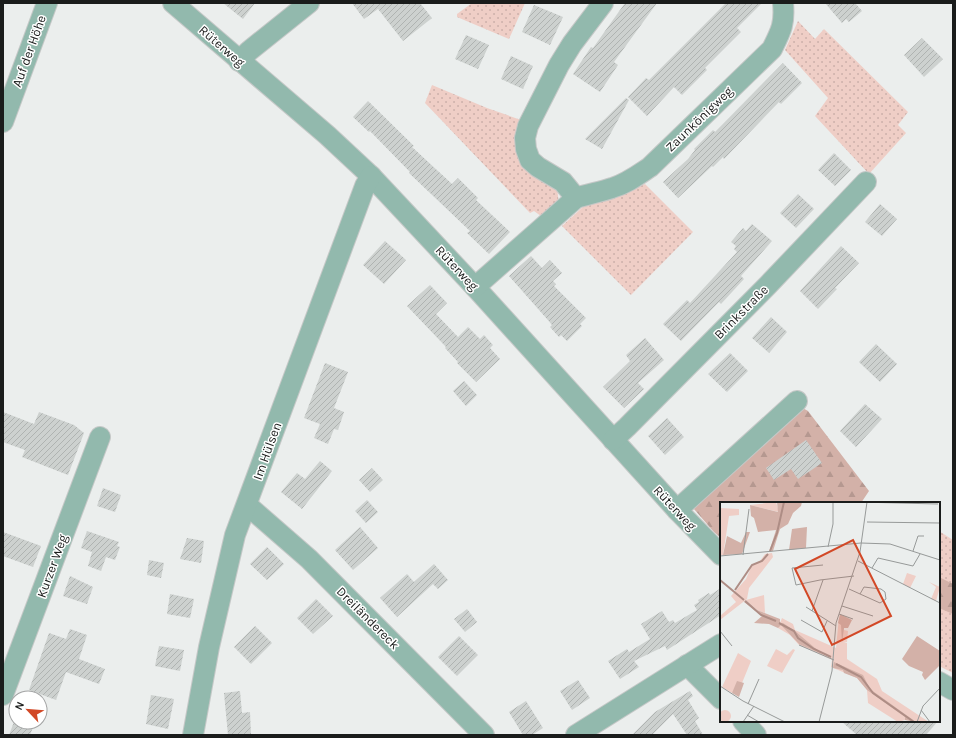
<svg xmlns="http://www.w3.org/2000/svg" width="956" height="738" viewBox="0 0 956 738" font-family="Karla,sans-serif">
  <defs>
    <pattern id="grass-dots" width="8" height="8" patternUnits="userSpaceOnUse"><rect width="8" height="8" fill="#efcec6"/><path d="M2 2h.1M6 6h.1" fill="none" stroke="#ccb0aa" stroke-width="1.8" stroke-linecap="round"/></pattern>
    <pattern id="forest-firs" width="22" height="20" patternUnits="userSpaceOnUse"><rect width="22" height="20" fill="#d3b1a8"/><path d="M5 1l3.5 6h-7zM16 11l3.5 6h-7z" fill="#b59890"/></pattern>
    <pattern id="building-hatch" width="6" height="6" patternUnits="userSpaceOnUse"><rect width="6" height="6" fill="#cdd1cf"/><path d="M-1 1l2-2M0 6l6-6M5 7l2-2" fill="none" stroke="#afb3b1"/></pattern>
  </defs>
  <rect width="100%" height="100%" fill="#ebeeed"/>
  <g fill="url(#grass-dots)">
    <path d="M472 3H525L509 39 457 17V14Z"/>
    <path d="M798 21 815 39 824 29 908 112 898 125 906 133 869 174 815 116 828 98 785 50Z"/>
    <path d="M432 85 487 108 524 121 522 127 557 188 559 204 545 219 534 211 530 213 425 103Z"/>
    <path d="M645 184 693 232 631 295 562 226 584 206 602 200 624 194Z"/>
    <path d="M939 531 953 540V673L939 666Z"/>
  </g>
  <g fill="url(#forest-firs)">
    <path d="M801 407 808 411 869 491 861 503H721V538L714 532 687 501Z"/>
    <path d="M939 577 953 584V614L939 608Z"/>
  </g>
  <g fill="url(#building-hatch)">
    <path d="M223 3H255L243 19Z"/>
    <path d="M352 3H420L432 18 403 41 378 9 364 19Z"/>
    <path d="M625 3H657L614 62 618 65 600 92 573 74 591 47 593 48Z"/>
    <path d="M726 3H762L737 28 741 32 705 68 707 70 682 95 674 87 647 116 628 97 646 78 649 80Z"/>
    <path d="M825 3H855L862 11 849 22 846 19 842 23Z"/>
    <path d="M534 5 563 17 550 45 522 32Z"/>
    <path d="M466 35 489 45 478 69 455 59Z"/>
    <path d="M922 38 943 59 924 77 904 55Z"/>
    <path d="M511 56 533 66 523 89 501 79Z"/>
    <path d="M783 63 802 83 781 104 779 102 724 159 723 157 713 167 712 166 678 198 663 182 688 159 695 150 694 149 713 130 715 132Z"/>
    <path d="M626 98 629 100 602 149 585 139Z"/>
    <path d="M368 101 414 146 412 147 452 184 458 178 478 198 476 200 510 232 489 254 467 233 470 231 409 173 410 172 370 131 369 132 353 117Z"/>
    <path d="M834 153 851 170 835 186 818 170Z"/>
    <path d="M798 194 814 209 796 228 780 213Z"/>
    <path d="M880 204 897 219 882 236 865 222Z"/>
    <path d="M752 224 772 241 741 276 744 279 721 304 719 302 681 341 663 324 687 300 690 303 737 252 734 249 736 246 731 242 743 228 746 231Z"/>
    <path d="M385 241 406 260 384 284 363 265Z"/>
    <path d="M841 246 859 263 835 288 837 289 818 309 800 291Z"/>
    <path d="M531 256 542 268 550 260 562 273 553 281 556 284 554 286 586 318 580 324 582 326 567 341 561 335 559 337 550 327 552 325 547 319 509 276Z"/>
    <path d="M430 285 447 303 436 314 458 337 468 327 480 339 484 335 493 345 490 348 500 359 476 382 457 363 458 362 445 348 446 347 407 306Z"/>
    <path d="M771 317 787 332 769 353 752 338Z"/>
    <path d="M645 338 664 360 638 383 644 389 624 408 603 387 630 361 626 355Z"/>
    <path d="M876 344 897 364 880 382 859 362Z"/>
    <path d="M730 353 748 371 727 392 708 374Z"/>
    <path d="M325 363 348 372 334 408 344 412 338 430 334 429 328 444 314 438 320 424 304 418Z"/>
    <path d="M464 381 477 395 466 406 453 391Z"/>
    <path d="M865 404 882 419 856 447 840 431Z"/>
    <path d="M3 412 34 424 39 412 74 425 84 433 68 475 22 457 25 450 3 442Z"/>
    <path d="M667 418 684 437 665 455 648 436Z"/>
    <path d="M806 440 822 463 798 479 791 469 774 480 766 468Z"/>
    <path d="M320 461 332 471 302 509 281 492 297 473 305 479Z"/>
    <path d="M372 468 383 480 370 492 359 480Z"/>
    <path d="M103 488 121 495 115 512 97 506Z"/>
    <path d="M367 500 378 512 366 523 355 511Z"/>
    <path d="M360 527 378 548 353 570 335 550Z"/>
    <path d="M87 531 119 542 117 546 120 547 115 560 106 557 101 571 88 566 92 552 81 548Z"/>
    <path d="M3 532 41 546 33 567 3 556Z"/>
    <path d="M187 538 204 541 201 563 180 559Z"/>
    <path d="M267 547 284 564 267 580 250 564Z"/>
    <path d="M149 560 164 563 161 578 147 575Z"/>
    <path d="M434 564 448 580 438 589 433 584 397 617 380 598 407 574 414 582Z"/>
    <path d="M70 576 93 587 87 604 63 596Z"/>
    <path d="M721 588V615L667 650 665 646 634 661 639 667 620 679 608 661 627 649 629 652 650 639 641 624 662 611 669 622 673 620 675 623 697 610 694 605 699 602 698 600 709 593 710 595Z"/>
    <path d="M170 594 194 599 190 618 167 614Z"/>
    <path d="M316 599 333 616 313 634 297 618Z"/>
    <path d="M467 609 477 622 465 632 454 619Z"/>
    <path d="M255 626 272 643 251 664 234 647Z"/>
    <path d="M70 629 87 635 79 659 105 669 99 684 66 672 56 700 29 690 49 633 66 639Z"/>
    <path d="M459 636 478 655 457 676 438 657Z"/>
    <path d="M159 646 184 650 180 671 155 666Z"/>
    <path d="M578 680 590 698 572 710 560 691Z"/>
    <path d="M240 691 242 713 250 712 251 735H228L224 693Z"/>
    <path d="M690 691 693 696 688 700 699 718 695 721 703 735H687L673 714 652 735H632L655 712Z"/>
    <path d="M151 695 174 699 168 729 146 724Z"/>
    <path d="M526 701 543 728 532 735H523L509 712Z"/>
    <path d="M841 721H938L926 735H857Z"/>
    <path d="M14 722H35L30 735H9Z"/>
  </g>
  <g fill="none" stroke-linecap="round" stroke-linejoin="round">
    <g stroke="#c5c8c7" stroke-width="22">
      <g id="minor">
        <path d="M173 3 327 135 371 176 475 287 677 510 721 555"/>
        <path d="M239 61 249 51 309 3"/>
        <path d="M3 122 47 3"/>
        <path d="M576 198 563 182 538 167 530 160 526 149 525 138 528 126 559 65 572 44 603 3"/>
        <path d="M475 287 576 198C588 194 600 192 612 188 626 184 638 175 650 167L772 49C781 31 785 24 783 3"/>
        <path d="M613 440 627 427 768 285 866 182"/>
        <path d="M247 505 309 559 484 735"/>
        <path d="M677 510 797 401"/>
        <path d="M687 665 721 699"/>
        <path d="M939 682 953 690"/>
        <path d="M3 695 100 437"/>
        <path d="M743 721 756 735"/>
        <path d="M193 735 209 647 235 535 365 186 371 176"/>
        <path d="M576 735 721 644"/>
      </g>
    </g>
    <use href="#minor" stroke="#92b9ad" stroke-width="20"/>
  </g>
  <g text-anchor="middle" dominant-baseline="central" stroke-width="3" stroke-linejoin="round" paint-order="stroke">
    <g font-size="13" fill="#1a1c1b" stroke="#fff">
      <text transform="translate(222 46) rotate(41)">Rüterweg</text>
      <text transform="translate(29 51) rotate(-70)">Auf der Höhe</text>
      <text transform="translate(699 119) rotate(-44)">Zaunkönigweg</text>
      <text transform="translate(457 268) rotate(47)">Rüterweg</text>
      <text transform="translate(741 312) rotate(-45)">Brinkstraße</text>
      <text transform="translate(267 451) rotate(-70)">Im Hülsen</text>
      <text transform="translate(675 508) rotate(47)">Rüterweg</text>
      <text transform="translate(52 566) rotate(-70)">Kurzer Weg</text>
      <text transform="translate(368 618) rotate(45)">Dreiländereck</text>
    </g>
  </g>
  <g transform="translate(720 502)">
    <rect width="220" height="220" fill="#ebeeed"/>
    <path d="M56 0 59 10 30 3ZM0 6 19 7V13L9 14 3 53H0ZM45 52 52 51 53 55 29 86 27 97 0 118V114L16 100 11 94 26 77 32 63 40 59ZM187 71 196 74 190 86 183 82ZM209 80 220 85 216 99 211 97 216 85ZM44 93 45 111 37 108 26 98ZM119 115 124 128 128 129 127 140 124 141H127V157L157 177 162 189 209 220 185 218 178 220 148 201 147 188 137 176 111 165 112 158 79 143 70 133 58 126 62 116 73 122 75 128 116 146ZM56 147 67 153 73 147 75 148 62 171 47 164ZM18 151 31 159 22 181 12 191 2 185ZM-1 214a6 6 0 1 1 12 0a6 6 0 1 1-12 0Z" fill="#efcec6"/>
    <path d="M57 0H82L81 4 73 11 68 22 60 27 53 49 49 50 56 28 38 30 34 16 31 14 30 3 58 10ZM87 25 86 46 69 48 72 27ZM26 30H30L22 52 3 53 7 34 21 41ZM26 98 37 108 60 117V122L63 121 75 129 102 152 79 142 61 123 58 126 49 122 34 121 42 114 24 100ZM120 112 132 118 128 126H124L122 141 121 123 118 121ZM197 134 220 149V163L205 178 202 173 203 170 189 164 182 157ZM114 160 143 173 150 187 196 220 185 218V215L147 188 137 176 124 171 123 168 113 166ZM17 179 24 181 19 195 12 191Z" fill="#d3b1a8"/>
    <path fill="none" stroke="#ae8d85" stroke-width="2" d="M50 49 57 31 64 0M0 78 24 98M15 88 32 63 42 59 48 52M25 99 41 113 56 119M59 121 74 129 78 136 94 147 111 155M116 162 141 175 153 191 194 220"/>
    <path fill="none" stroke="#979a99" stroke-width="1" d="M139 0 218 2M147 20 220 21M108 45 113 22V0M193 49 198 34H204M23 53 29 7M0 54 141 41 170 42 220 58M138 59 220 101M103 63 72 66 76 83 100 78 134 74M152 66 158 56 193 64 200 52M129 87 160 101 166 97 165 90 161 87 144 85 140 92M122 104 153 114M86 105 116 124M92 109 103 78M119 112 133 117M81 118 102 130 107 119M0 129 12 144M79 143 114 158M0 184 23 199 65 220M28 202 39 177M201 208 210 220M27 213 39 220M23 220 34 204M99 220 112 169 116 121 140 50 147 0M197 220 203 204 220 186"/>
    <path fill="#d24826" fill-opacity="0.15" stroke="#d24826" stroke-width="2" d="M133 38 171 114 112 143 75 67Z"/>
    <rect width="220" height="220" fill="none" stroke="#1a1c1b" stroke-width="2"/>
  </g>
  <rect width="956" height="738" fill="none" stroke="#1a1c1b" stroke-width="8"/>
  <g transform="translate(28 710) rotate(296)"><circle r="19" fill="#ffffff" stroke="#a3a4a4"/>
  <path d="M0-3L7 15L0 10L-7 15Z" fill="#d24826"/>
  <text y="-6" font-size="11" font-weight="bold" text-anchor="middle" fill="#1a1c1b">N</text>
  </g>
</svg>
